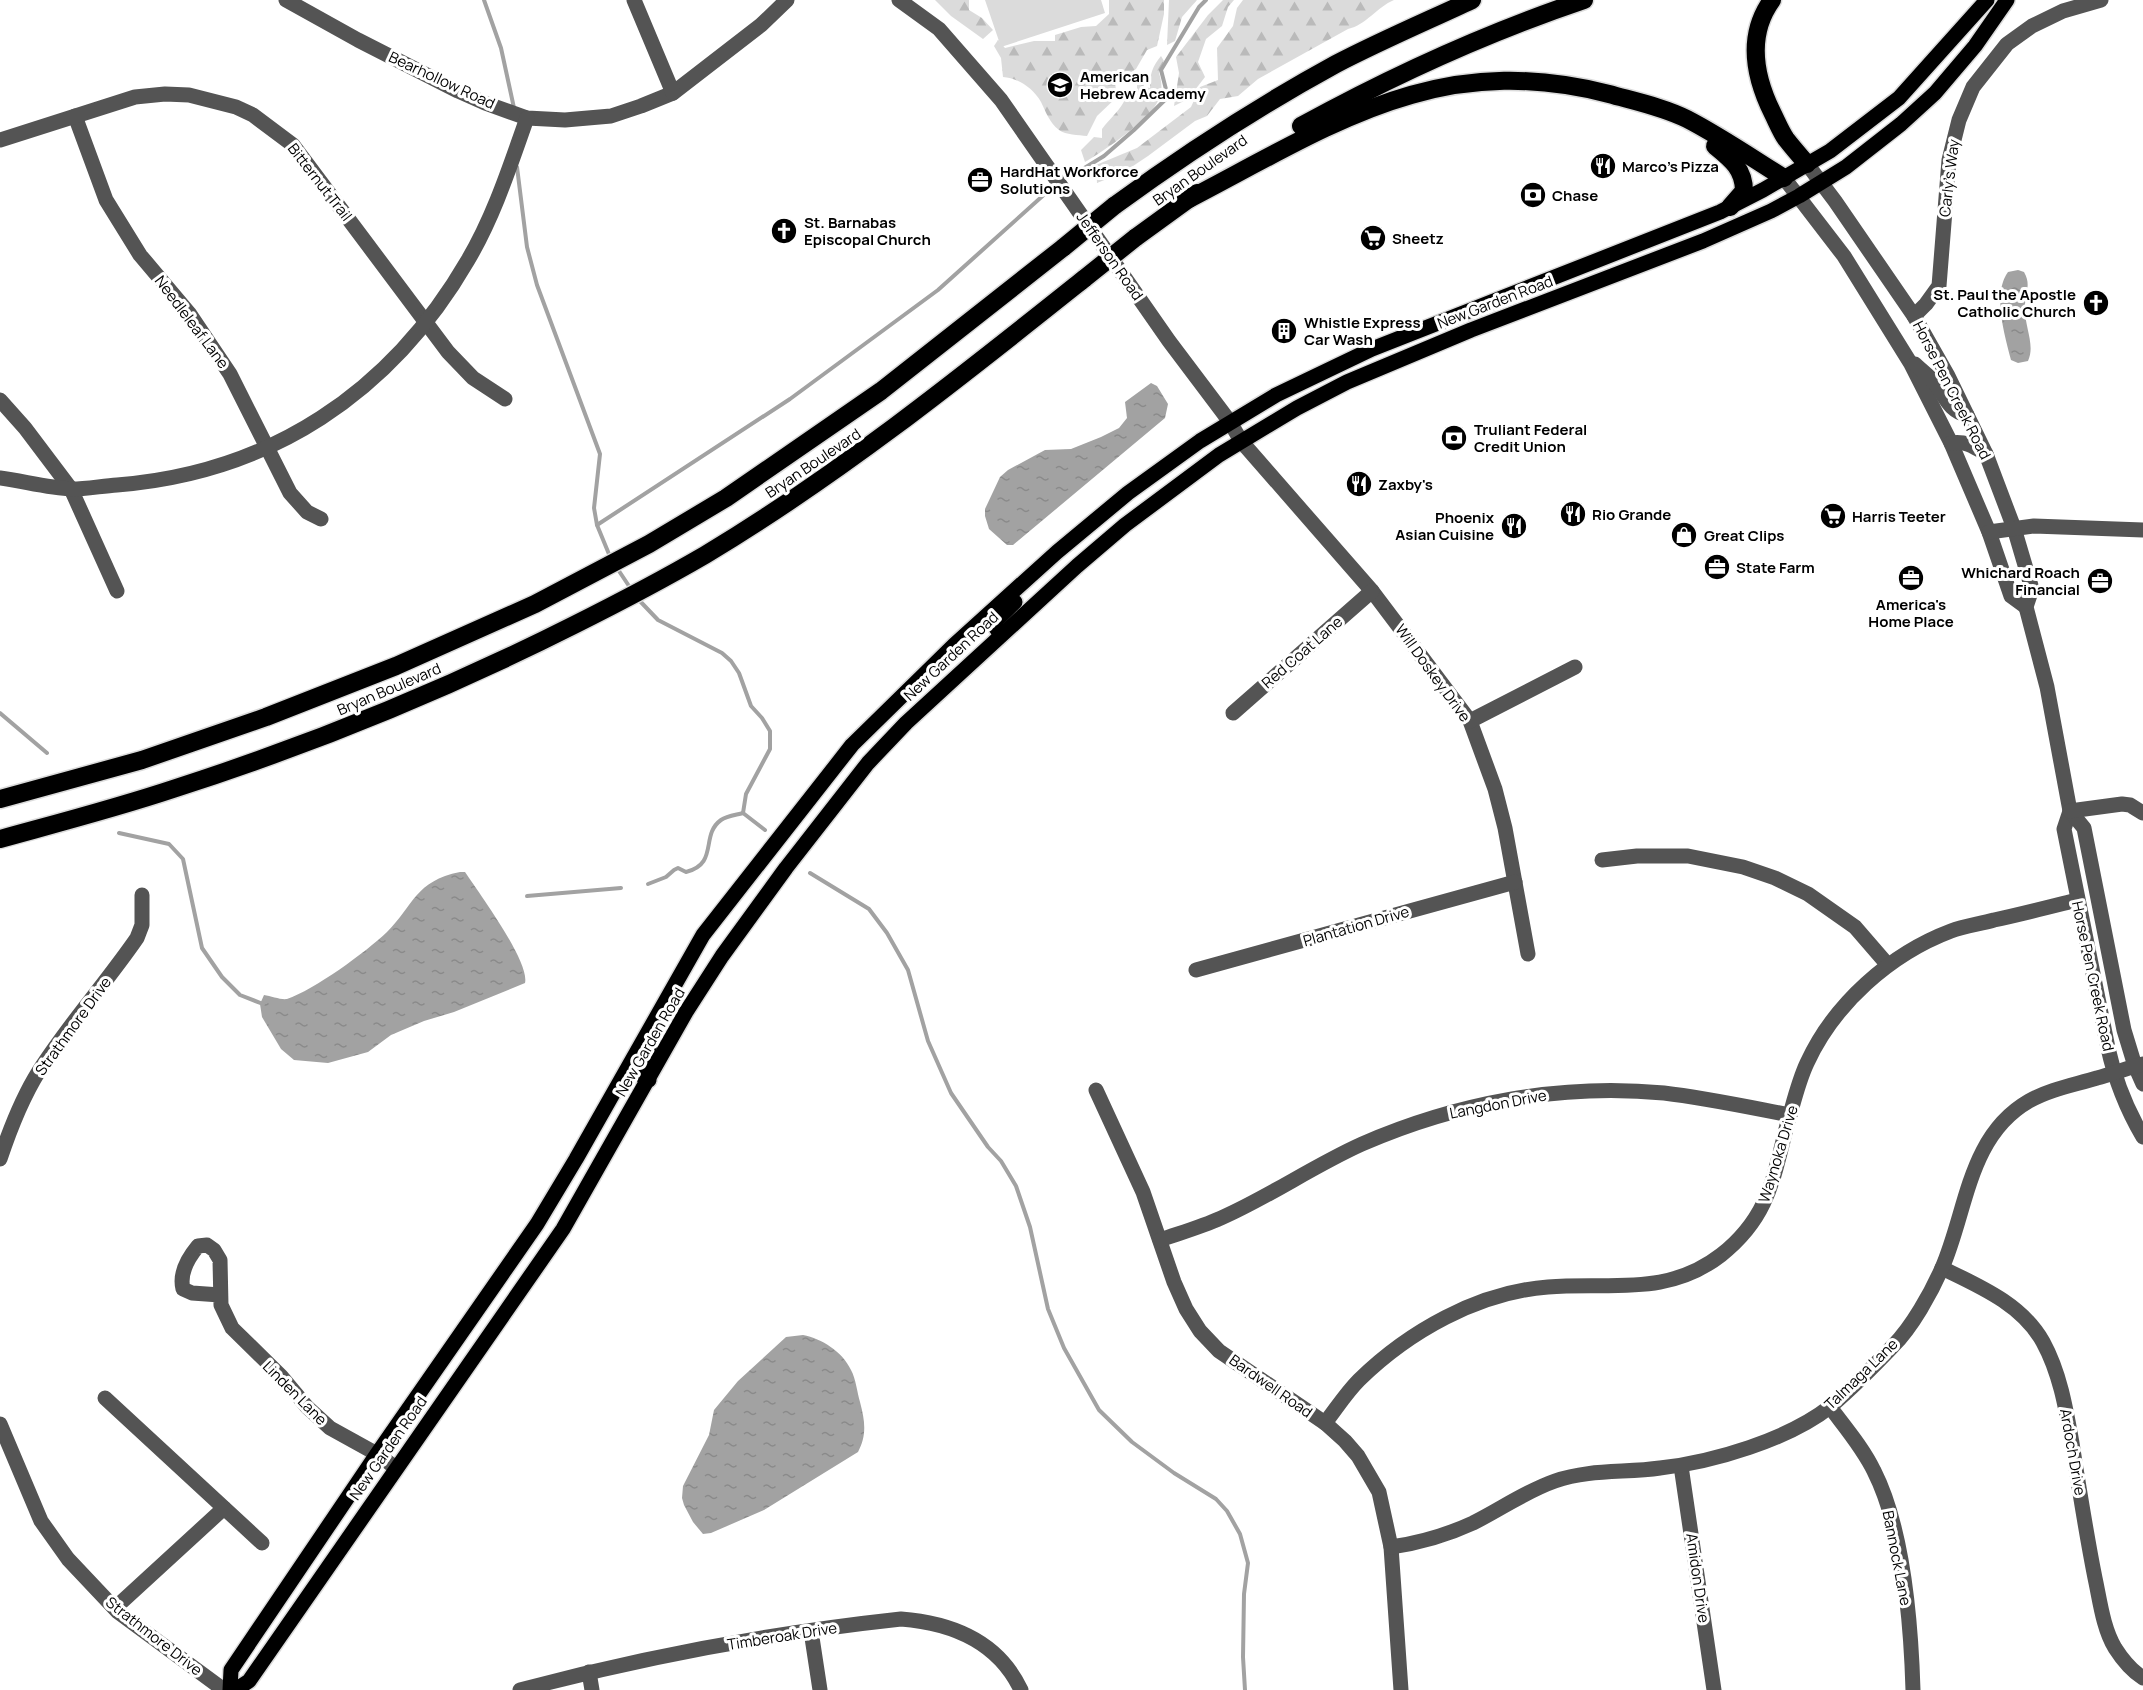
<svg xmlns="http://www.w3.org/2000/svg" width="2143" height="1690" viewBox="0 0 2143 1690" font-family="Manrope,sans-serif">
  <defs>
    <pattern id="forest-firs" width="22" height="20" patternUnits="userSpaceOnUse" patternTransform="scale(1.5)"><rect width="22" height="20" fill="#dbdbdb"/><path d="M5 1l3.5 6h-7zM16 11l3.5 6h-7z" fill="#bababa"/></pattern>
    <pattern id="water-ripples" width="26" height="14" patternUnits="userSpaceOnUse" patternTransform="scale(1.5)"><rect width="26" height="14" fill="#a2a2a2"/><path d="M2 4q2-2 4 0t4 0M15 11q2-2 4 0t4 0" fill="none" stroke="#8a8a8a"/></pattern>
  </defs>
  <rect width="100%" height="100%" fill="#fff"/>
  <path fill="#dbdbdb" d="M985 0H1101L1105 13 1001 47Z"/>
  <g fill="url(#forest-firs)">
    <path d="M935 0H969V10L982 18 993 30 983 39 951 16Z"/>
    <path d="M1109 0H1164V14L1157 46 1147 50 1136 69 1115 83 1117 97 1097 116 1087 136C1078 135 1066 135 1059 130 1049 122 1046 112 1041 102 1033 88 1018 78 1003 77L1001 58 994 46 998 40 1005 48 1034 41H1055V35L1081 27 1096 26 1109 14Z"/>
    <path d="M1169 0H1197L1182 17 1175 41 1167 45Z"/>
    <path d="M1223 0H1234L1228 7 1222 26 1206 39 1198 62 1205 77 1188 99 1174 106 1179 73 1176 57 1208 15Z"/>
    <path d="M1243 0H1394C1377 7 1366 25 1348 29L1258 79 1238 96 1220 99 1207 116 1195 121 1148 156 1124 172 1097 183 1096 165 1137 148 1191 107 1200 87 1218 80 1217 48 1233 26 1237 8Z"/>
    <path d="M1161 56 1164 61 1159 73C1162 82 1163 92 1158 101 1149 120 1104 151 1085 162L1081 150 1094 137 1102 138V129C1110 118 1121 110 1126 97L1137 92V85L1142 78 1144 87 1150 88C1150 74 1152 67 1161 56Z"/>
  </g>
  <g fill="url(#water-ripples)">
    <path d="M2018 270 2024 272C2031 284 2026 292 2025 304 2023 324 2036 344 2028 361L2018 363 2011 360C2005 336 1992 294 2008 272Z"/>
    <path d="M1151 383 1157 386 1168 404 1165 418 1013 545H1007L989 529 985 516V509L1000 477 1008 470 1045 450 1071 449 1101 437 1119 428 1127 418 1125 402Z"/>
    <path d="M460 872H465C479 893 530 962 525 983L454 1012 424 1021 391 1035 368 1052 328 1063 294 1060 281 1049 262 1017 260 1004 264 995C271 996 281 1000 287 999 314 990 366 952 387 932 414 905 415 881 460 872Z"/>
    <path d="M803 1335C822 1339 842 1351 851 1370 856 1379 857 1392 860 1402 865 1421 867 1435 858 1452L764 1510 711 1533 703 1534 693 1522 684 1505 682 1498 683 1486 709 1435 714 1410 738 1381 786 1337Z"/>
  </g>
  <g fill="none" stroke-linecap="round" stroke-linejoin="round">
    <g stroke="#a2a2a2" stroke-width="4">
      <path d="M484 0 501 48 514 108"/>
      <path d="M517 167 527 247 537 285 600 454 594 508 597 525 611 559"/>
      <path d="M1073 175 1104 156 1134 130 1168 97 1161 70 1199 7 1206 0"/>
      <path d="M597 525 790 399 938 290 1047 192"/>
      <path d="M617 568 631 589"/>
      <path d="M637 598 658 620 722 653 731 661 739 673 751 706 762 718 770 731V749L746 794 743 813"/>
      <path d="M0 713 47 753"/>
      <path d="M743 813 765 830"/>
      <path d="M119 833 169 844 183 859 202 948 222 977 240 995 263 1004"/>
      <path d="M810 873 869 909 887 933 908 970 928 1041 951 1093 988 1147 1001 1161 1016 1186 1030 1227 1048 1309 1064 1348 1099 1410 1132 1442 1174 1473 1216 1499 1227 1511 1240 1534 1248 1563 1244 1594 1243 1657 1245 1690"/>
      <path d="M648 884 666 877 674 870 678 868 686 872C719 864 700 835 721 820 727 816 736 815 743 813"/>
      <path d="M527 896 621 888"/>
    </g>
    <g stroke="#dbdbdb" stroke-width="18">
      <g id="major">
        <path d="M1001 635 994 625 996 621 1015 602"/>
        <path d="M649 1080 642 1076C640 1068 651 1048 652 1036"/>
        <path d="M230 1690 231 1670 377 1454 537 1224 576 1159 703 935 852 745 954 645 1057 552 1128 493 1200 441 1276 395 1372 349 1720 212 1763 190 1830 151 1899 98 1987 0"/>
        <path d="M235 1690 249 1681 563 1229 686 1012 722 956 786 868 868 763 906 723 1077 566 1125 525 1219 455 1297 408 1347 382 1471 330 1703 241 1771 211 1799 196 1846 167 1901 124 1935 93 1975 46 2007 0"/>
      </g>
    </g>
    <g stroke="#dbdbdb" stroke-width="21">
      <g id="highway">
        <path d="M1772 0C1746 36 1755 78 1773 114 1777 122 1781 132 1786 139 1793 148 1800 156 1807 164"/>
        <path d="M1301 126C1392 76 1486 33 1584 0"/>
        <path d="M1715 146C1731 159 1744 169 1744 191L1730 207"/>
        <path d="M1189 199C1333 124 1438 50 1609 94 1634 101 1663 107 1687 119 1720 136 1752 158 1784 178"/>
        <path d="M1114 206C1185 154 1259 106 1336 64 1380 41 1427 21 1472 0"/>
        <path d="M1135 238 1197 193"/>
        <path d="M0 799 142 760 266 717 396 666 535 604 649 544 726 498 881 391 1064 247"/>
        <path d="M0 839C58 823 116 808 173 789 310 745 445 690 574 625 618 603 662 580 705 555 840 474 962 376 1085 278"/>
      </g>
    </g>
    <g stroke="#545454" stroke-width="15">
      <path d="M286 0 358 40 458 91 485 103 527 118 565 120 611 116 641 106 673 93 761 25 787 0"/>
      <path d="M634 0 673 93"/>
      <path d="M899 0 939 29 1001 100 1169 341 1230 422 1241 441 1372 591 1470 721 1495 789 1505 828 1528 954"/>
      <path d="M75 116 106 200 140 255 189 313 230 374 290 493 307 512 321 519"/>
      <path d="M0 140 135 97 165 94 189 95 236 107 253 115 293 145 448 352 473 378 505 399"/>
      <path d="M1807 164 1835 201 1914 316 1948 376 1986 454 2014 528 2032 589 2026 607 2047 687 2070 811 2064 829 2108 1048C2115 1080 2126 1108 2143 1137"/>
      <path d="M1784 178 1844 256 1911 364 1951 443 1989 532 2011 596 2026 607"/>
      <path d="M1914 316 1926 304 1939 286 1949 160 1959 120 1973 87 2007 44 2032 26 2063 11 2101 0"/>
      <path d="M1915 364C1921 370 1928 375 1933 381 1945 395 1948 411 1967 415"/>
      <path d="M0 400 25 428 71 489 117 591"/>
      <path d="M1951 443C1966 441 1973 446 1986 454"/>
      <path d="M0 478C23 481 48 488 72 489 86 489 102 486 117 485 270 473 391 393 468 260 494 216 510 166 527 118"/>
      <path d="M1989 532 2034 526 2143 530"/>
      <path d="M1233 713 1372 591"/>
      <path d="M1470 721 1575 667"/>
      <path d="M2070 811 2084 828 2124 1030 2135 1066 2143 1084"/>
      <path d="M2070 811 2122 804 2130 805 2143 813"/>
      <path d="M1602 860 1637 856H1688L1743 867 1775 878 1808 894 1855 927 1887 964"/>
      <path d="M1196 970 1515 882"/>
      <path d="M1096 1090 1143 1192 1174 1282 1186 1309 1200 1331 1219 1351 1325 1423 1345 1441 1358 1456 1379 1492 1391 1547 1401 1690"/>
      <path d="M0 1159C10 1129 22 1098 39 1071 69 1024 106 983 137 938L142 925V895"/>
      <path d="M1160 1240C1180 1233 1201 1227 1221 1218 1269 1197 1313 1166 1362 1144 1456 1103 1561 1083 1664 1093 1706 1098 1748 1107 1790 1115"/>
      <path d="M1942 1268C1979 1286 2022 1304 2043 1342 2060 1373 2066 1409 2072 1443 2079 1488 2086 1533 2095 1578 2100 1601 2103 1628 2115 1648 2122 1659 2132 1671 2143 1678"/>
      <path d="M220 1295 192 1293 183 1289C179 1273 188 1258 198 1246L207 1245 214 1250 220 1260 221 1305 232 1328 281 1376 307 1407 330 1428 377 1454 396 1468"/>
      <path d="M105 1398 262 1543"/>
      <path d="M1830 1407C1845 1427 1863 1448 1874 1471 1904 1530 1911 1624 1913 1690"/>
      <path d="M1325 1423C1336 1409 1346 1393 1359 1380 1408 1332 1478 1292 1548 1287 1610 1282 1667 1297 1721 1255 1768 1218 1773 1180 1787 1125 1793 1105 1798 1082 1807 1063 1834 1004 1890 954 1951 931 1964 926 1980 924 1994 920 2022 914 2049 907 2077 900"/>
      <path d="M0 1424 41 1521 68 1559 118 1612 224 1690"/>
      <path d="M1681 1466 1714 1690"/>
      <path d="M1391 1547C1420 1543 1447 1535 1473 1523 1501 1509 1526 1491 1555 1481 1589 1469 1625 1473 1660 1468 1713 1462 1788 1440 1831 1406 1852 1388 1874 1366 1893 1346 1912 1327 1931 1293 1942 1268 1967 1211 1968 1136 2029 1101 2050 1089 2074 1085 2097 1078 2112 1074 2127 1068 2143 1064"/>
      <path d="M115 1608 224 1508"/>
      <path d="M811 1631 820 1690"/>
      <path d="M589 1672 592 1690"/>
      <path d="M520 1690C644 1657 772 1633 901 1619 952 1623 998 1641 1021 1690"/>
    </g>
    <use href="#major" stroke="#000" stroke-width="15"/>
    <use href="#highway" stroke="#000" stroke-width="18"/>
    <g stroke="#dbdbdb" stroke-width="21" stroke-linecap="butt">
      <g id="highway-bridge">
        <path d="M1064 247 1114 206"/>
        <path d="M1085 278 1135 238"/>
      </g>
    </g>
    <use href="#highway-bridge" stroke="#000" stroke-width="18"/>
  </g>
  <defs>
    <g id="school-disc" transform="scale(1.35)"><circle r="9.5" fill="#000" stroke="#fff"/><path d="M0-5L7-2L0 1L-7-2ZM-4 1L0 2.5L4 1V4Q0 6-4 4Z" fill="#fff"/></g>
    <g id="restaurant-disc" transform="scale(1.35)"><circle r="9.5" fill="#000" stroke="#fff"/><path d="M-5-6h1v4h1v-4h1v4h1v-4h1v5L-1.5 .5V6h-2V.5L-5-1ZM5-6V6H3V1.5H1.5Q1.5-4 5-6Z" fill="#fff"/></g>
    <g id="office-disc" transform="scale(1.35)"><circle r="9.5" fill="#000" stroke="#fff"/><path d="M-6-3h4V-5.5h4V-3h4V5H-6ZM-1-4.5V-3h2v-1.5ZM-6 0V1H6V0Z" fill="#fff"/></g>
    <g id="bank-disc" transform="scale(1.35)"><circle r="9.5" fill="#000" stroke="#fff"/><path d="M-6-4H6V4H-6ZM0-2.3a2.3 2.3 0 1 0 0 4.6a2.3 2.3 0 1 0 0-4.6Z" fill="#fff"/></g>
    <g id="church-disc" transform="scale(1.35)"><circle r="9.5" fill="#000" stroke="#fff"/><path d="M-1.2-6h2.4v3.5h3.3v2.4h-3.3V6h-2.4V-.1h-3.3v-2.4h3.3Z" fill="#fff"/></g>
    <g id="supermarket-disc" transform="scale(1.35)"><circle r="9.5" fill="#000" stroke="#fff"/><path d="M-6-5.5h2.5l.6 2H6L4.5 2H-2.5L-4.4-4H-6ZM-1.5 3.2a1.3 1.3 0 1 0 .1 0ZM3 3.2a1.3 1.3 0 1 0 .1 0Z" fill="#fff"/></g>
    <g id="building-disc" transform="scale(1.35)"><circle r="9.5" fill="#000" stroke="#fff"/><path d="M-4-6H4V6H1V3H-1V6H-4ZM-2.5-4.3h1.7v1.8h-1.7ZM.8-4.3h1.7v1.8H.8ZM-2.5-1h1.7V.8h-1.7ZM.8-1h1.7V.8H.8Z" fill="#fff"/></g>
    <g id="shop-disc" transform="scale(1.35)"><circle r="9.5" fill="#000" stroke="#fff"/><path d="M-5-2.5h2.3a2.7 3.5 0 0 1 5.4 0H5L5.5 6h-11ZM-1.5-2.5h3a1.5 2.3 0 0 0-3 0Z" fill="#fff"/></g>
  </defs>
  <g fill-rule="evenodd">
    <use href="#school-disc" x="1060" y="85"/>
    <use href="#restaurant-disc" x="1603" y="166"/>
    <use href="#office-disc" x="980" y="180"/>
    <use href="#bank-disc" x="1533" y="195"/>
    <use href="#church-disc" x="784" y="231"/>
    <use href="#supermarket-disc" x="1373" y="238"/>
    <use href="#church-disc" x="2096" y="303"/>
    <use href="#building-disc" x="1284" y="331"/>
    <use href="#bank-disc" x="1454" y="438"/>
    <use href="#restaurant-disc" x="1359" y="484"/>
    <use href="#restaurant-disc" x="1573" y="514"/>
    <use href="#supermarket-disc" x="1833" y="516"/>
    <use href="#restaurant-disc" x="1514" y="526"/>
    <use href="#shop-disc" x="1684" y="535"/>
    <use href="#office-disc" x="1717" y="567"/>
    <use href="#office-disc" x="1911" y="578"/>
    <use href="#office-disc" x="2100" y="581"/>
  </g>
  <g text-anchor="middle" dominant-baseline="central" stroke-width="6" stroke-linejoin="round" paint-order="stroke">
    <g font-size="15" font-weight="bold" fill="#000" stroke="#fff" text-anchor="start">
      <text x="1080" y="76">American<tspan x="1080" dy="17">Hebrew Academy</tspan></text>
      <text x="1622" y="166">Marco's Pizza</text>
      <text x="1000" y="171">HardHat Workforce<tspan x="1000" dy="17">Solutions</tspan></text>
      <text x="1552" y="195">Chase</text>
      <text x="804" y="222">St. Barnabas<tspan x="804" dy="17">Episcopal Church</tspan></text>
      <text x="1392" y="238">Sheetz</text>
      <text x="2076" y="294" text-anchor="end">St. Paul the Apostle<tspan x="2076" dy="17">Catholic Church</tspan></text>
      <text x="1304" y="322">Whistle Express<tspan x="1304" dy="17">Car Wash</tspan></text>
      <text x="1474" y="429">Truliant Federal<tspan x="1474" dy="17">Credit Union</tspan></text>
      <text x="1378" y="484">Zaxby's</text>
      <text x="1592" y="514">Rio Grande</text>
      <text x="1852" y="516">Harris Teeter</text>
      <text x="1494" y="517" text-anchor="end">Phoenix<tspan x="1494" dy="17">Asian Cuisine</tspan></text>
      <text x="1704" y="535">Great Clips</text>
      <text x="1736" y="567">State Farm</text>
      <text x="2080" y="572" text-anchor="end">Whichard Roach<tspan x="2080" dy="17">Financial</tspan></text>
      <text x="1911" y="604" text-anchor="middle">America's<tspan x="1911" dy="17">Home Place</tspan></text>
    </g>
    <g font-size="15" fill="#000" stroke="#fff">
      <text transform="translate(442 80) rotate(25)">Bearhollow Road</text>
      <text transform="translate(1200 170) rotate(-35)">Bryan Boulevard</text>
      <text transform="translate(1949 178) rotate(-83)">Carly's Way</text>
      <text transform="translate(320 182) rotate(52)">Bitternut Trail</text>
      <text transform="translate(1110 256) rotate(55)">Jefferson Road</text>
      <text transform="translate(1495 302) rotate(-21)">New Garden Road</text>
      <text transform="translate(192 322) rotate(53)">Needleleaf Lane</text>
      <text transform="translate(1952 390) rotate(63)">Horse Pen Creek Road</text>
      <text transform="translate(813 463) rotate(-34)">Bryan Boulevard</text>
      <text transform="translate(1302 652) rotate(-41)">Red Coat Lane</text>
      <text transform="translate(951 656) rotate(-43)">New Garden Road</text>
      <text transform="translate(1433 673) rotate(54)">Will Doskey Drive</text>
      <text transform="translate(389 689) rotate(-23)">Bryan Boulevard</text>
      <text transform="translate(1356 926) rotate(-16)">Plantation Drive</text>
      <text transform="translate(2093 976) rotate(78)">Horse Pen Creek Road</text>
      <text transform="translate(73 1026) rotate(-54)">Strathmore Drive</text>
      <text transform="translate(650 1042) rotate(-60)">New Garden Road</text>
      <text transform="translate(1498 1104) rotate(-11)">Langdon Drive</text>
      <text transform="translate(1778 1154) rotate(-73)">Waynoka Drive</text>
      <text transform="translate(1861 1374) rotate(-44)">Talmaga Lane</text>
      <text transform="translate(1271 1386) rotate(35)">Bardwell Road</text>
      <text transform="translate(295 1393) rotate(45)">Linden Lane</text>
      <text transform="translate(388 1448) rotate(-55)">New Garden Road</text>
      <text transform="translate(2073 1452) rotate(80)">Ardoch Drive</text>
      <text transform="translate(1897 1558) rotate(79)">Bannock Lane</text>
      <text transform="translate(1698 1578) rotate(82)">Amidon Drive</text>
      <text transform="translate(154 1636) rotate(38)">Strathmore Drive</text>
      <text transform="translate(782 1636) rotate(-9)">Timberoak Drive</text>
    </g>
  </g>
</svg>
